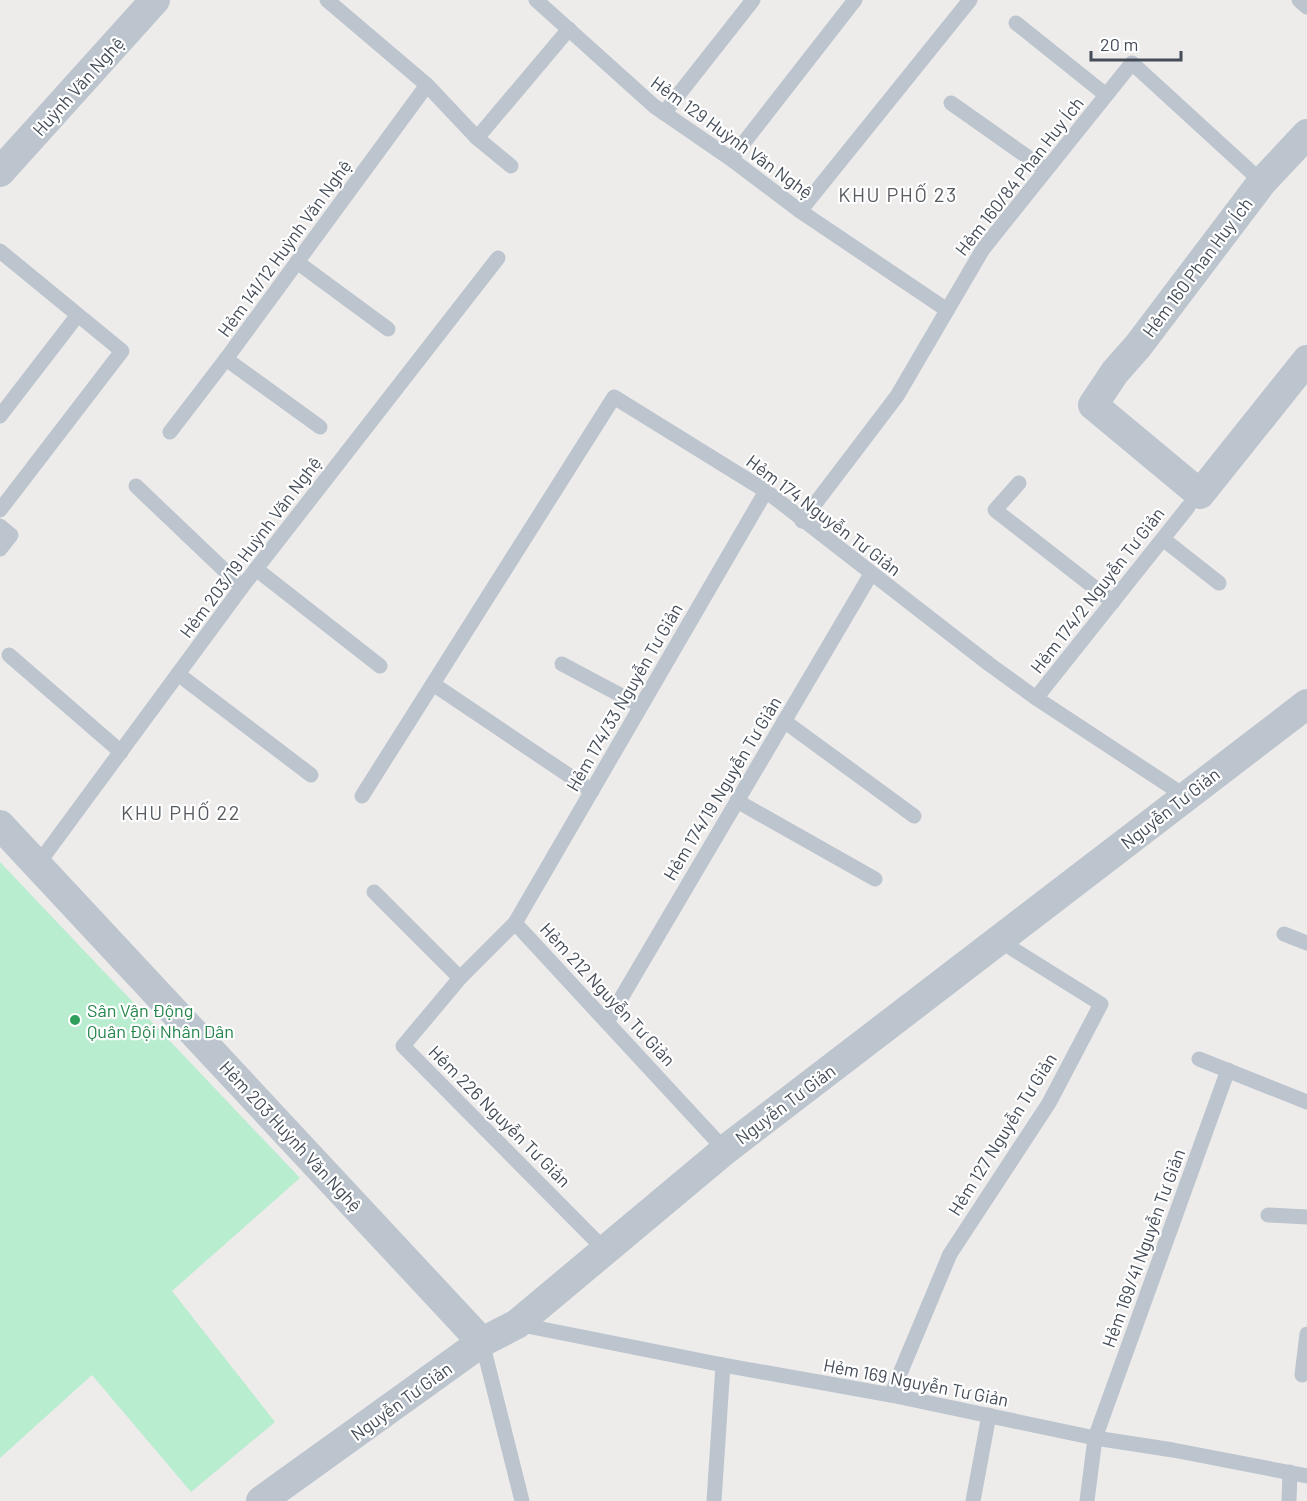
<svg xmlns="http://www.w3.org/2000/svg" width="1307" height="1501" viewBox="0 0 1307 1501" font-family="Barlow,sans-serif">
  <rect width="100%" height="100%" fill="#eeebeb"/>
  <path fill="#b8edd0" d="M0 862 300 1178 172 1291 275 1422 191 1492 92 1375 0 1458Z"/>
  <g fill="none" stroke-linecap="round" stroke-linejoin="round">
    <g stroke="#bcc5ce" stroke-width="15">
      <path d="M327 0 427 85 477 138 511 166"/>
      <path d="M536 0 654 106 731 159 800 211 947 310"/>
      <path d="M1299 0 1307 7"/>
      <path d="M1016 23 1106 95"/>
      <path d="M951 103 1046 170"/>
      <path d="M664 113 753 0"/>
      <path d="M477 138 569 29"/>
      <path d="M731 159 855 0"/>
      <path d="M800 211 970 0"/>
      <path d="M0 251 122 351 0 510"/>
      <path d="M297 262 388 329"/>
      <path d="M226 359 320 427"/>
      <path d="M0 416 77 316"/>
      <path d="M170 432 226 359 427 85"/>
      <path d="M1019 483 995 510 1113 602"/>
      <path d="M136 486 242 587"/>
      <path d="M802 521 897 396 983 249 1132 63 1262 182"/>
      <path d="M0 526 11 535 0 549"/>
      <path d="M1163 539 1219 583"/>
      <path d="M256 569 380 666"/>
      <path d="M9 655 121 752"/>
      <path d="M562 664 641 706"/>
      <path d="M178 674 311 775"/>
      <path d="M433 684 592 791"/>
      <path d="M1036 698 1188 507"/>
      <path d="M784 721 914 816"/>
      <path d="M362 796 614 397 766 491 989 664 1036 698 1185 796"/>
      <path d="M737 801 875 879"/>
      <path d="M38 864 242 587 498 258"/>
      <path d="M374 892 460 978"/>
      <path d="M515 923 725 1150"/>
      <path d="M1284 934 1307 943"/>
      <path d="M607 1022 871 574"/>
      <path d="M1199 1059 1307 1102"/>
      <path d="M1268 1215 1307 1217"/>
      <path d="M605 1250 403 1046 460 978 515 923 766 491"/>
      <path d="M517 1324 723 1365 891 1395 1095 1438 1173 1450 1307 1476"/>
      <path d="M482 1342 522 1501"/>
      <path d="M1302 1375 1307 1334"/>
      <path d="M891 1395 950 1254 1049 1103 1101 1004 1000 941"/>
      <path d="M714 1501 723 1365"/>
      <path d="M973 1501 989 1415"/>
      <path d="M1087 1501 1095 1438 1228 1070"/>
      <path d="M1289 1501 1290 1472"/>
    </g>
    <g stroke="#bcc5ce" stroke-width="30">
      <path d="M1307 134 1262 182 1138 346 1115 372 1093 405 1200 494 1307 360"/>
      <path d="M0 172 155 0"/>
      <path d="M0 825 482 1342"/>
      <path d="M261 1501 482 1342 517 1324 725 1150 1307 704"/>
    </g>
  </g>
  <circle fill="#2e9e5b" stroke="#fff" stroke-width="2" cx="75" cy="1020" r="6"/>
  <g text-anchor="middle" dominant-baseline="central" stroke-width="4.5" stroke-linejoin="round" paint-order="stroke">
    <g font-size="18" fill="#444d58" stroke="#fff">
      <text transform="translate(78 86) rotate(-48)">Huỳnh Văn Nghệ</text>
      <text transform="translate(732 137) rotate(36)">Hẻm 129 Huỳnh Văn Nghệ</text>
      <text transform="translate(1019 176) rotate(-52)">Hẻm 160/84 Phan Huy Ích</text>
      <text transform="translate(284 248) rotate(-54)">Hẻm 141/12 Huỳnh Văn Nghệ</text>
      <text transform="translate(1197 267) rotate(-53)">Hẻm 160 Phan Huy Ích</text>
      <text transform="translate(824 515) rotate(37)">Hẻm 174 Nguyễn Tư Giản</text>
      <text transform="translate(250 547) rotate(-53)">Hẻm 203/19 Huỳnh Văn Nghệ</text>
      <text transform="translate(1097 590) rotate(-52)">Hẻm 174/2 Nguyễn Tư Giản</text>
      <text transform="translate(624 697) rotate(-60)">Hẻm 174/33 Nguyễn Tư Giản</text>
      <text transform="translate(722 788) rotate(-59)">Hẻm 174/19 Nguyễn Tư Giản</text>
      <text transform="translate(1170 808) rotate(-38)">Nguyễn Tư Giản</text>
      <text transform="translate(608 994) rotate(47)">Hẻm 212 Nguyễn Tư Giản</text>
      <text transform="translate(785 1104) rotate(-37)">Nguyễn Tư Giản</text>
      <text transform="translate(500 1116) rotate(45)">Hẻm 226 Nguyễn Tư Giản</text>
      <text transform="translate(1002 1134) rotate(-58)">Hẻm 127 Nguyễn Tư Giản</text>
      <text transform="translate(291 1136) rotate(47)">Hẻm 203 Huỳnh Văn Nghệ</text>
      <text transform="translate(1143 1248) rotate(-70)">Hẻm 169/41 Nguyễn Tư Giản</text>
      <text transform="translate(916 1382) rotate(11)">Hẻm 169 Nguyễn Tư Giản</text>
      <text transform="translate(401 1401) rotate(-36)">Nguyễn Tư Giản</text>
    </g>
    <g font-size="18" fill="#27864d" stroke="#fff" text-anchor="start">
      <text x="87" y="1010">Sân Vận Động<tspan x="87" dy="21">Quân Đội Nhân Dân</tspan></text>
    </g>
    <g font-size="20" letter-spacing="1.5" fill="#585b60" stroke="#fff">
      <text x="898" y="194">KHU PHỐ 23</text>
      <text x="181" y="812">KHU PHỐ 22</text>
    </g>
  </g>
  <path d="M1091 51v9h90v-9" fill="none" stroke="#444d58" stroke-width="3"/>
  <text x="1100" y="51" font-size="18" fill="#444d58" stroke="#ffffff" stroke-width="4.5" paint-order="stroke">20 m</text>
</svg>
